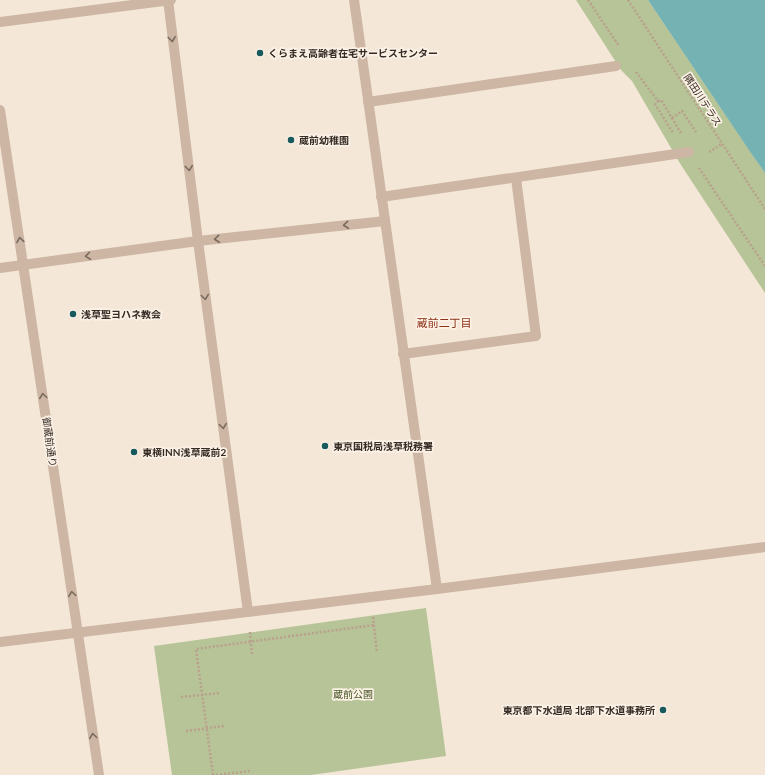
<svg xmlns="http://www.w3.org/2000/svg" width="765" height="775" viewBox="0 0 765 775" font-family="Lato,'Noto Sans JP',sans-serif">
  <rect width="100%" height="100%" fill="#f4e7d8"/>
  <g fill="#b6c497">
    <path d="M576 0H648L765 173V293L681 165 632 81 621 70Z"/>
    <path d="M426 608 446 756 311 775H172L154 646Z"/>
  </g>
  <path fill="#75b2b4" d="M648 0H765V173L751 153Z"/>
  <g fill="none" stroke-linecap="round" stroke-linejoin="round">
    <g stroke="#b9a08d" stroke-width="2.5" stroke-dasharray="2 2" stroke-linecap="butt">
      <path d="M588 0 619 46"/>
      <path d="M628 0 765 209"/>
      <path d="M636 72 658 101 655 104 673 133"/>
      <path d="M658 101 661 100 681 133"/>
      <path d="M672 118 682 111 696 132"/>
      <path d="M709 152 722 144"/>
      <path d="M699 168 765 266"/>
      <path d="M373 617 377 653"/>
      <path d="M250 632 252 655"/>
      <path d="M181 697 220 693"/>
      <path d="M186 731 224 726"/>
      <path d="M213 775 196 649 374 625"/>
      <path d="M216 775 250 771"/>
    </g>
    <g stroke="#cdb6a3" stroke-width="10">
      <path d="M368 102 616 66"/>
      <path d="M403 354 536 336 516 178"/>
    </g>
    <g stroke="#cdb6a3" stroke-width="10">
      <path d="M168 0 198 241 248 612"/>
      <path d="M354 0 437 589"/>
      <path d="M0 22 171 0"/>
      <path d="M0 110 99 775"/>
      <path d="M381 197 689 152"/>
      <path d="M0 268 198 241 385 221"/>
    </g>
    <path stroke="#cdb6a3" stroke-width="10" d="M0 642 437 589 765 547"/>
  </g>
  <defs><path id="oneway-chevron" d="M-2-3.5L2.5 0L-2 3.5" fill="none" stroke-width="1.6" stroke-linecap="round" stroke-linejoin="round"/></defs>
  <g stroke="#7a6a5e">
    <use href="#oneway-chevron" transform="translate(172 39) rotate(83)"/>
    <use href="#oneway-chevron" transform="translate(189 168) rotate(83)"/>
    <use href="#oneway-chevron" transform="translate(346 225) rotate(174)"/>
    <use href="#oneway-chevron" transform="translate(217 239) rotate(174)"/>
    <use href="#oneway-chevron" transform="translate(20 240) rotate(-99)"/>
    <use href="#oneway-chevron" transform="translate(88 256) rotate(172)"/>
    <use href="#oneway-chevron" transform="translate(205 297) rotate(82)"/>
    <use href="#oneway-chevron" transform="translate(43 396) rotate(-98)"/>
    <use href="#oneway-chevron" transform="translate(223 426) rotate(82)"/>
    <use href="#oneway-chevron" transform="translate(72 594) rotate(-98)"/>
    <use href="#oneway-chevron" transform="translate(93 736) rotate(-98)"/>
  </g>
  <g fill="#17595d" stroke="#fbf1e5" stroke-width="1.5">
    <circle cx="260" cy="53" r="4"/>
    <circle cx="291" cy="140" r="4"/>
    <circle cx="73" cy="314" r="4"/>
    <circle cx="325" cy="446" r="4"/>
    <circle cx="134" cy="452" r="4"/>
    <circle cx="663" cy="710" r="4"/>
  </g>
  <g text-anchor="middle" dominant-baseline="central" stroke-width="3.5" stroke-linejoin="round" paint-order="stroke">
    <g font-size="10" font-weight="bold" fill="#372b26" stroke="#fbf1e5" text-anchor="start">
      <text x="268" y="53">くらまえ高齢者在宅サービスセンター</text>
      <text x="299" y="140">蔵前幼稚園</text>
      <text x="81" y="314">浅草聖ヨハネ教会</text>
      <text x="333" y="446">東京国税局浅草税務署</text>
      <text x="142" y="452">東横INN浅草蔵前2</text>
      <text x="655" y="710" text-anchor="end">東京都下水道局 北部下水道事務所</text>
    </g>
    <g font-size="10" fill="#372b26" stroke="#fbf1e5">
      <text transform="translate(703 100) rotate(57)">隅田川テラス</text>
      <text transform="translate(50 442) rotate(82)">御蔵前通り</text>
    </g>
    <g font-size="10" fill="#475827" stroke="#fbf1e5">
      <text x="353" y="694">蔵前公園</text>
    </g>
    <g font-size="11" fill="#8e3217" stroke="#fbf1e5">
      <text x="444" y="322">蔵前二丁目</text>
    </g>
  </g>
</svg>
